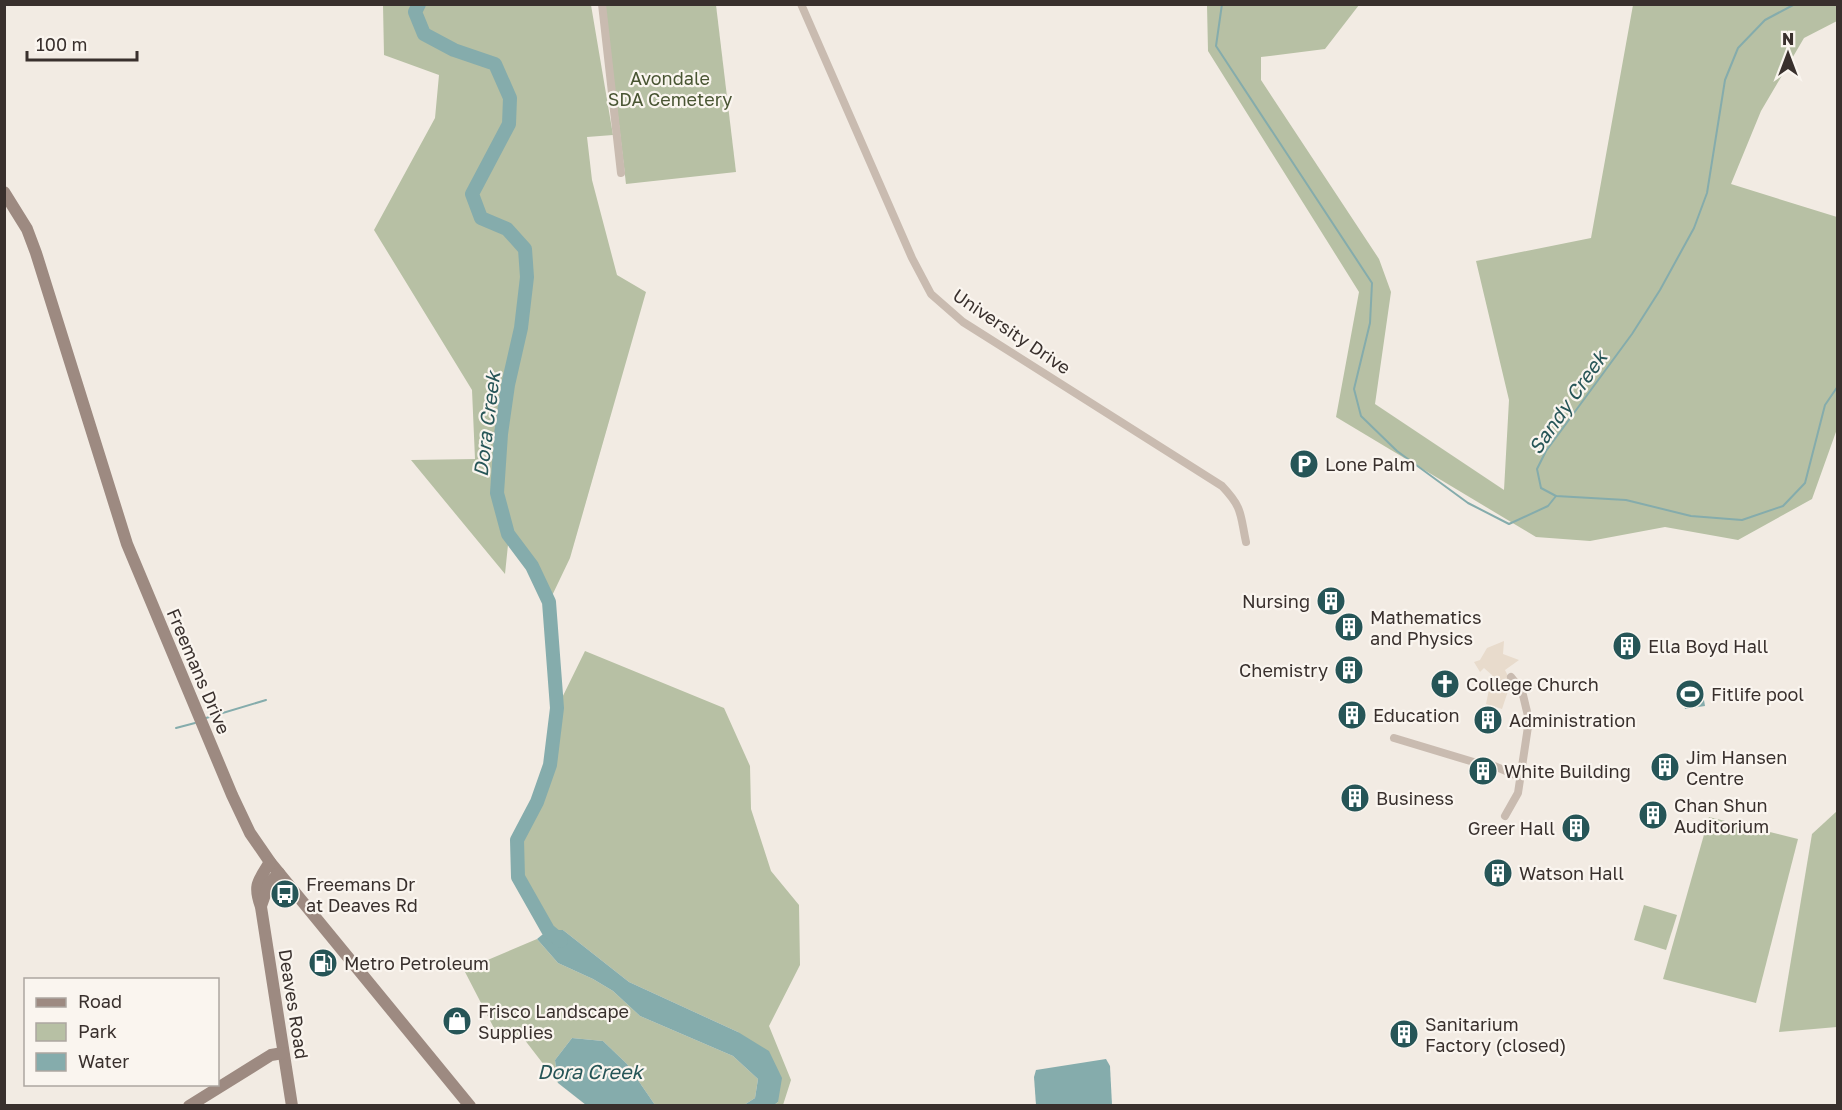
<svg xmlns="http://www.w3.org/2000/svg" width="1842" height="1110" viewBox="0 0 1842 1110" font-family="'Golos Text',sans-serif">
  <rect width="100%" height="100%" fill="#f2ebe3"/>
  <g fill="#b7c0a4">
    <path d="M383 5H591L613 135 587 137 592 180 617 275 646 292 570 558 549 602 532 566 509 535 505 574 411 460 475 459 472 390 374 230 435 118 439 75 384 55Z"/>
    <path d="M605 5H716L736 172 626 184Z"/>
    <path d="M1207 5H1359L1325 49 1261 57V80L1379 259 1391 292 1375 404 1504 490 1509 400 1476 261 1591 238 1633 5H1837V21L1804 38 1761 111 1731 184 1837 217V429L1812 499 1738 540 1665 527 1590 541 1536 537 1336 417 1359 292 1208 51Z"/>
    <path d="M585 651 724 708 750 766 751 809 771 871 799 905 800 965 769 1026 791 1080 783 1105H774L778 1102 738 1032 629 982 563 930H548L518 877 517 840 537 802 550 765 557 708Z"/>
    <path d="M1837 811V1027L1779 1032 1812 834Z"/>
    <path d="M1709 817 1798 839 1756 1003 1663 979Z"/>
    <path d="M1644 905 1677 915 1666 950 1634 940Z"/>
    <path d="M537 939 558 963 593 979 613 991 640 1016 733 1056 758 1079 755 1098 744 1105H655L627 1064 603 1041 572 1038 555 1060 558 1083 524 1039 496 1032 464 970Z"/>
  </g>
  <path fill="#e8dbcc" d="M1504 641 1503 654 1519 660 1505 670 1511 682 1502 709 1486 704 1492 675 1484 668 1480 672 1474 662 1480 660 1487 648Z"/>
  <g fill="#85acac">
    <path d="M1695 680 1696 694H1703L1705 706 1685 709 1681 682Z"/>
    <path d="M548 930H563L629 982 738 1032 769 1051 782 1078 778 1102 774 1105H744L755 1098 758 1079 733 1056 640 1016 613 991 593 979 558 963 537 939Z"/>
    <path d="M572 1038 603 1041 627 1064 655 1105H586L558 1083 555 1060Z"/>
    <path d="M1106 1059 1110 1066 1112 1105H1036L1034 1077 1036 1070Z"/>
  </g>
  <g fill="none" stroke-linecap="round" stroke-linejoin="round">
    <g stroke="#85acac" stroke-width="2">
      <path d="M1222 4 1216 46 1372 283 1370 323 1354 389 1361 416 1397 451 1468 503 1509 524 1548 506 1556 496"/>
      <path d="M1795 4 1765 20 1738 48 1725 80 1707 193 1694 228 1660 290 1632 334 1546 451 1537 469 1541 488 1556 496 1626 500 1691 516 1742 520 1783 506 1805 483 1825 405 1838 386"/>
      <path d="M206 718 266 700"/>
      <path d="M176 728 195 723"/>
    </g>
    <path stroke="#85acac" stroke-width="14" d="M419 4 415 12 424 34 454 50 495 64 510 98 509 124 472 194 481 218 507 229 525 249 527 277 521 328 508 385 501 434 497 493 508 534 532 566 549 602 557 708 550 765 537 802 517 840 518 877 548 930 561 941"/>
    <g stroke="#c9bbb0" stroke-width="8">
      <path d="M602 4 621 173"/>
      <path d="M801 4 912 258 931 294 963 322 1222 486C1243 508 1240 514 1246 542"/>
      <path d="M1394 738 1477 763"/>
      <path d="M1492 765 1520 777"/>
      <path d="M1505 816 1518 793 1529 720 1522 691 1511 677"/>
    </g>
    <g stroke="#9d8a81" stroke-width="12">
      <path d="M4 192 27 229 36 253 127 544 232 795 250 833 270 862 470 1106"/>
      <path d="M270 862C258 881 253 885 261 907L292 1106"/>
      <path d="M261 906 269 883 279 873"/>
      <path d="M189 1106 271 1055 283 1053"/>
    </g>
  </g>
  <defs>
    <g id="parking-disc" transform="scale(1.5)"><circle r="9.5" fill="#265557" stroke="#faf5ef"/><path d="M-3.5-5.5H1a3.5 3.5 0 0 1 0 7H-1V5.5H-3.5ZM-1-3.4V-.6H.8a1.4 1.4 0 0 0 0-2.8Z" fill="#fff"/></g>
    <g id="building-disc" transform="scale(1.5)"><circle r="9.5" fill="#265557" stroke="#faf5ef"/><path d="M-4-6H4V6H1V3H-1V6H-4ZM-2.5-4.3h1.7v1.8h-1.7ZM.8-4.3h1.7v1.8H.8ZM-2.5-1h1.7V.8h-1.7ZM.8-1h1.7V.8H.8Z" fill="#fff"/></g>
    <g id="church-disc" transform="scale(1.5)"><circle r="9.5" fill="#265557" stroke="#faf5ef"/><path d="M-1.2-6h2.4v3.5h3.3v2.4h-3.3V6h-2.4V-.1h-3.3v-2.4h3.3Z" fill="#fff"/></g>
    <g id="stadium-disc" transform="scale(1.5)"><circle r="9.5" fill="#265557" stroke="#faf5ef"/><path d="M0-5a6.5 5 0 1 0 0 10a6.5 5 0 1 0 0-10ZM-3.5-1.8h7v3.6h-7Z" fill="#fff"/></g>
    <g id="bus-disc" transform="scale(1.5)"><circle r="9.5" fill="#265557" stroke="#faf5ef"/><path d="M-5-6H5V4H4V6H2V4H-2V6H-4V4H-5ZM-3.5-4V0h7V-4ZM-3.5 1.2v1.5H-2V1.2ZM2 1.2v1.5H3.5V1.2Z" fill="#fff"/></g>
    <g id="fuel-disc" transform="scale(1.5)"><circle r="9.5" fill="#265557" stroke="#faf5ef"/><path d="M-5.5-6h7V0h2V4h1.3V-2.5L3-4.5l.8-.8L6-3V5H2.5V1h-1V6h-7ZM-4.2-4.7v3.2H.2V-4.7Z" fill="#fff"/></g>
    <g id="shop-disc" transform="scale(1.5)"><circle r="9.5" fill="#265557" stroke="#faf5ef"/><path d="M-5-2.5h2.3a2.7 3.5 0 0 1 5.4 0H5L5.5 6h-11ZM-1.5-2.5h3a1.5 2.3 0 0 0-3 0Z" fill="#fff"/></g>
  </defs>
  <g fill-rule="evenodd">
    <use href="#parking-disc" x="1304" y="464"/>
    <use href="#building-disc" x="1331" y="601"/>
    <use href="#building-disc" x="1349" y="627"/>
    <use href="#building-disc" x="1627" y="646"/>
    <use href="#building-disc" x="1349" y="670"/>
    <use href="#church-disc" x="1445" y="684"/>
    <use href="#stadium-disc" x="1690" y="694"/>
    <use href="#building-disc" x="1352" y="715"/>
    <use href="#building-disc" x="1488" y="720"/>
    <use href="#building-disc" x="1665" y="767"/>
    <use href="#building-disc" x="1483" y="771"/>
    <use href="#building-disc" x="1355" y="798"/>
    <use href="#building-disc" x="1653" y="815"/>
    <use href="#building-disc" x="1576" y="828"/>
    <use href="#building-disc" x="1498" y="873"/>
    <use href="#bus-disc" x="285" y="894"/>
    <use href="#fuel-disc" x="323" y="963"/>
    <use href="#shop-disc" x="457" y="1021"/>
    <use href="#building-disc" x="1404" y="1034"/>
  </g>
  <g text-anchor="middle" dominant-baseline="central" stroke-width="4.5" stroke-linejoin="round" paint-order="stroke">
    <g font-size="18" fill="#495533" stroke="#faf5ef">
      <text x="670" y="78">Avondale<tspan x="670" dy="21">SDA Cemetery</tspan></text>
    </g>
    <g font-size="18" fill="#39302d" stroke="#faf5ef">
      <text transform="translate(1012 331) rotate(34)">University Drive</text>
      <text transform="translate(199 671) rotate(67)">Freemans Drive</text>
      <text transform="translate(294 1004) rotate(81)">Deaves Road</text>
    </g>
    <g font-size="18" fill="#39302d" stroke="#faf5ef" text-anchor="start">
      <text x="1325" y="464">Lone Palm</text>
      <text x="1310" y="601" text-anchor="end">Nursing</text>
      <text x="1370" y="617">Mathematics<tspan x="1370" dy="21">and Physics</tspan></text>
      <text x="1648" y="646">Ella Boyd Hall</text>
      <text x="1328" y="670" text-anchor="end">Chemistry</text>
      <text x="1466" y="684">College Church</text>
      <text x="1711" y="694">Fitlife pool</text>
      <text x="1373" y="715">Education</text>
      <text x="1509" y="720">Administration</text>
      <text x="1686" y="757">Jim Hansen<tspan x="1686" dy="21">Centre</tspan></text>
      <text x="1504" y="771">White Building</text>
      <text x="1376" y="798">Business</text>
      <text x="1674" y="805">Chan Shun<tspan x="1674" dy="21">Auditorium</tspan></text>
      <text x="1555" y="828" text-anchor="end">Greer Hall</text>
      <text x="1519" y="873">Watson Hall</text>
      <text x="306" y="884">Freemans Dr<tspan x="306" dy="21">at Deaves Rd</tspan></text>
      <text x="344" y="963">Metro Petroleum</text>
      <text x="478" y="1011">Frisco Landscape<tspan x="478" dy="21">Supplies</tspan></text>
      <text x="1425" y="1024">Sanitarium<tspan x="1425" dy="21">Factory (closed)</tspan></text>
    </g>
    <g font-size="20" font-style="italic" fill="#265557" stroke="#faf5ef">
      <text transform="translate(1567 402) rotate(-55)">Sandy Creek</text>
      <text transform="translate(486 424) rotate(-83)">Dora Creek</text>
      <text x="590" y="1071">Dora Creek</text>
    </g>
  </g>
  <rect width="1842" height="1110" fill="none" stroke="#39302d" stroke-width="12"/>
  <rect x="24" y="978" width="195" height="108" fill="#faf5ef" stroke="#ada6a1" stroke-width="1.5"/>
  <rect x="36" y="998" width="30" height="9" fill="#9d8a81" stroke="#ada6a1" stroke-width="1.5"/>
  <text x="78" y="1008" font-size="18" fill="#39302d">Road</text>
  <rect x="36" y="1023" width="30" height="18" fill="#b7c0a4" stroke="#ada6a1" stroke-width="1.5"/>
  <text x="78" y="1038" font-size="18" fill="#39302d">Park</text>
  <rect x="36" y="1053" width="30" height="18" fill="#85acac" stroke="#ada6a1" stroke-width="1.5"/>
  <text x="78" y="1068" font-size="18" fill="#39302d">Water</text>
  <g transform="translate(1788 54)" stroke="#faf5ef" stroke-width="4.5" paint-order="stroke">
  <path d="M0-4.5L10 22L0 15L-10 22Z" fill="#39302d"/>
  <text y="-9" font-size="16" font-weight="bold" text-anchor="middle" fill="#39302d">N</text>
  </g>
  <path d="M27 51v9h110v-9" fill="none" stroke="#39302d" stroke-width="3"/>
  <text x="36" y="51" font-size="18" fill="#39302d" stroke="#faf5ef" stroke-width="4.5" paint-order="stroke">100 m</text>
</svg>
